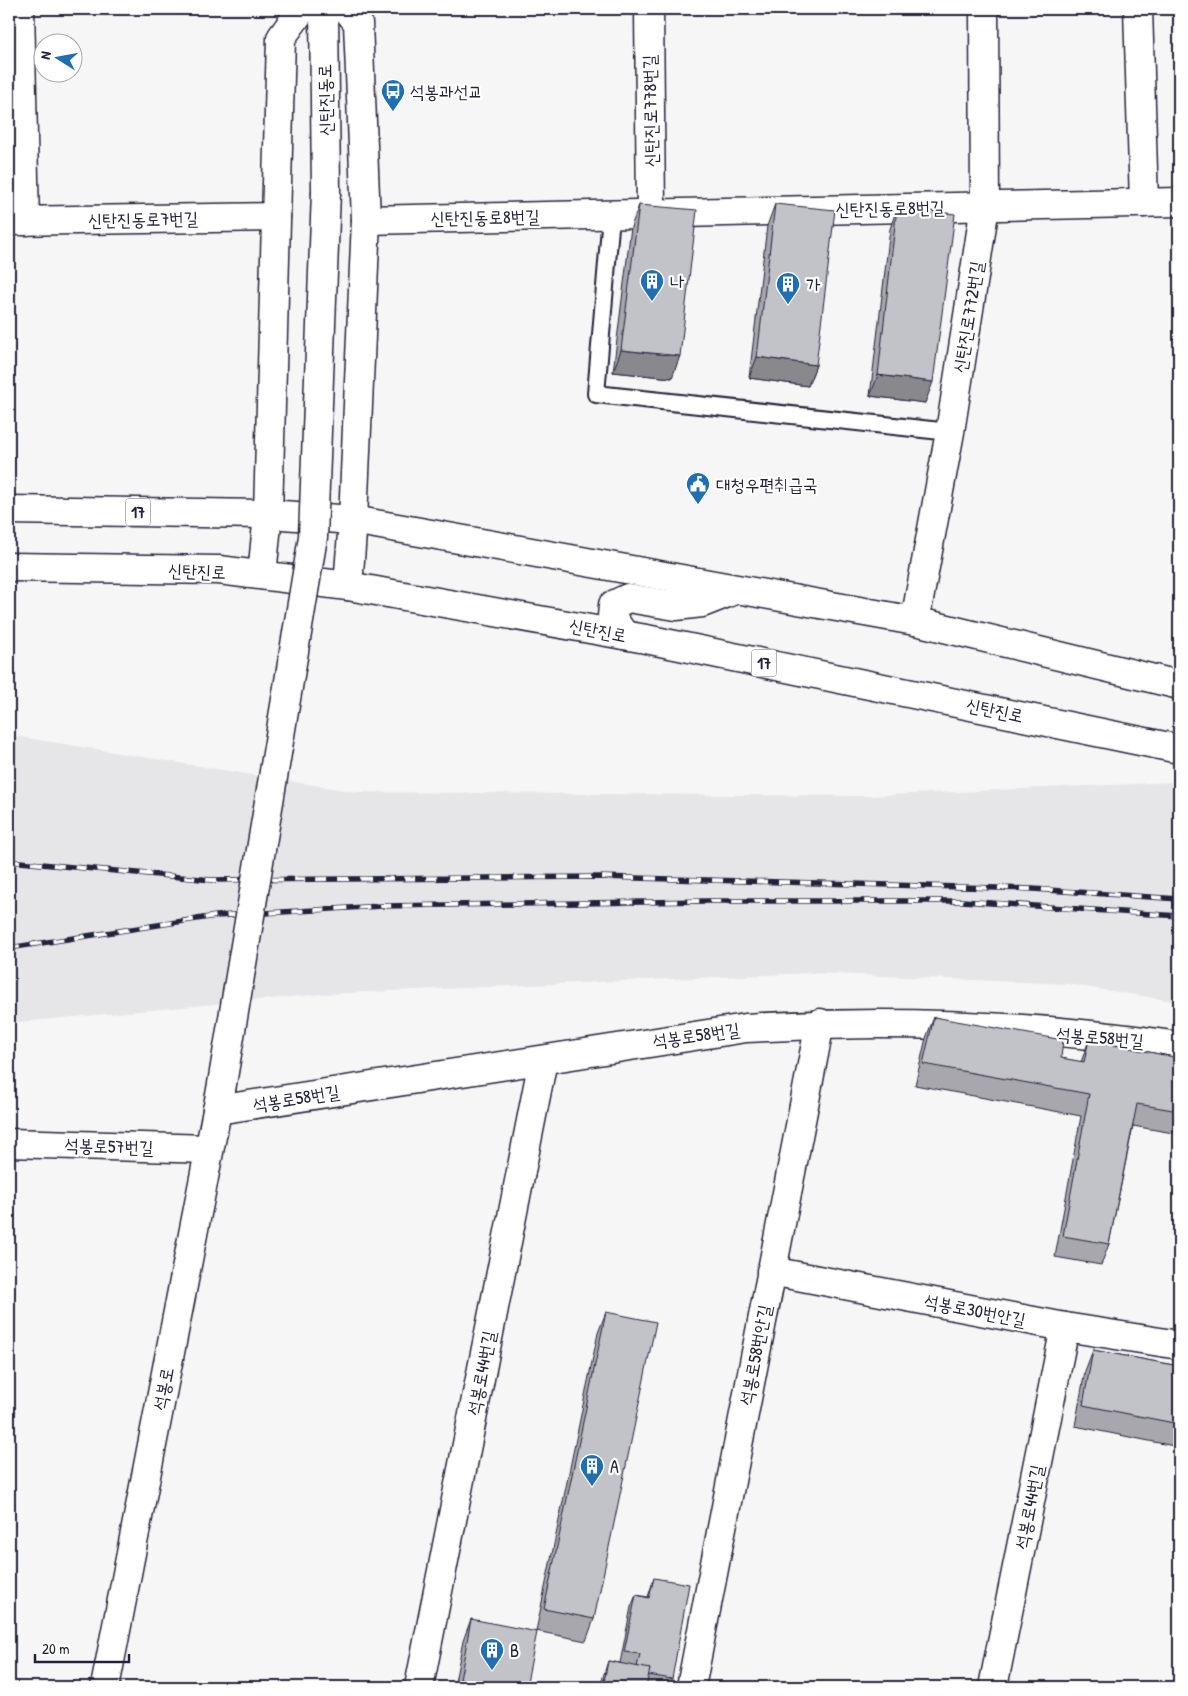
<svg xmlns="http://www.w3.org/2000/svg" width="1188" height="1696" viewBox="0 0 1188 1696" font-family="'Patrick Hand','Poor Story',sans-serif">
  <rect width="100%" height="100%" fill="#f6f6f7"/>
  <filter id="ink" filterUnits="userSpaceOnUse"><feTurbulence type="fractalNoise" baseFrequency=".02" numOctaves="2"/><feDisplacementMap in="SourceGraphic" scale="10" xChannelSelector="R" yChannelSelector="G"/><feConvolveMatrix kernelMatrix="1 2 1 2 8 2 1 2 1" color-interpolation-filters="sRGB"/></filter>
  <g filter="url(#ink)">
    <path fill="#e6e6e9" d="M9 735 356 792 868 796 1174 782 1179 787V1002L1067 984 812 973 323 994 9 1023Z"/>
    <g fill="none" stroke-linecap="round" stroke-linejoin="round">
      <g stroke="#22223b" stroke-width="20">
        <path id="service" d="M611 215 596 394 950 432"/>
      </g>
      <g stroke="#22223b" stroke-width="31">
        <g id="minor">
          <path d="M20 9 25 221"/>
          <path d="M347 9 358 23 366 220 353 520 348 586"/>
          <path d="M649 9 651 213"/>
          <path d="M1138 9 1144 203"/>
          <path d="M366 220 1179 202"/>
          <path d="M9 221 276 217"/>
          <path d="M262 575 268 514 281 38 302 9"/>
          <path d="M915 621 950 432 985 206 984 9"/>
          <path d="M217 1110 746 1028C890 1019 1037 1025 1179 1046"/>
          <path d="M9 1143 209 1149"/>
          <path d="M771 1271 1065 1327 1179 1345"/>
          <path d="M419 1687 543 1060"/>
          <path d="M691 1687 820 1023"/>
          <path d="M993 1687 1065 1327"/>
        </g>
      </g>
      <g stroke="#22223b" stroke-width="31">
        <g id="secondary">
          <path d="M324 9 326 192"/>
          <path d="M105 1687 221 1090"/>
        </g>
      </g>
      <g stroke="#22223b" stroke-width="31">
        <g id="primary">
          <path d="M9 510 268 514 353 520 915 621 1179 685"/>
          <path d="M9 567 219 570 348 586 646 639 1179 749"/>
          <path d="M624 635 612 617 613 605 628 598 676 606 702 603 735 590"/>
        </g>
      </g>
      <use href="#service" stroke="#fff" stroke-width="16"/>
      <use href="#minor" stroke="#fff" stroke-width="28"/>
      <use href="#secondary" stroke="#fff" stroke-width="28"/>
      <use href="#primary" stroke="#fff" stroke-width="28"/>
      <g stroke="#22223b" stroke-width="5.5">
        <g id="rail">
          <path d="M9 861 212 880 599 877 1033 889 1179 899"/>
          <path d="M9 948 216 916 382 906 707 901H962L1179 916"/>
        </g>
      </g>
      <use href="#rail" stroke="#fff" stroke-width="4" stroke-dasharray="11" stroke-linecap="butt"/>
      <g stroke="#22223b" stroke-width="31" stroke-linecap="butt">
        <path id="secondary-bridge" d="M221 1090 313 537 326 192"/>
      </g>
      <use href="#secondary-bridge" stroke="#fff" stroke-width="28"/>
    </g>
    <g fill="#a7a7ad" stroke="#22223b">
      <path d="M775 204 816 365 808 386 749 378 767 226Z"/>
      <path d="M639 205 672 378 613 372 631 227Z"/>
      <path d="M897 207 925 403 870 396 890 229Z"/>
      <path d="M934 1017 1061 1058 1081 1062 1089 1040 1179 1058V1134L1133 1126 1109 1244 1101 1265 1055 1257 1081 1116 915 1085 926 1038Z"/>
      <path d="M606 1312 594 1619 586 1641 536 1631 598 1333Z"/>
      <path d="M1093 1350 1179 1366V1447L1075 1426 1085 1371Z"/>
      <path d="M654 1578 672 1679 669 1687H600L608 1661 620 1663 631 1607 636 1595 648 1597Z"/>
      <path d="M471 1619 526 1687H454L463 1641Z"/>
    </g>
    <g fill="#88888d" stroke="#22223b">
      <path d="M621 350 680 356 672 378 613 372Z"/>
      <path d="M757 357 816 365 808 386 749 378Z"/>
      <path d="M878 375 933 382 925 403 870 396Z"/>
    </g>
    <g fill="#c2c2c9" stroke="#22223b">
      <path d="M775 204 835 210 816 365 757 357Z"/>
      <path d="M639 205 697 210 680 356 621 350Z"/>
      <path d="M897 207 955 214 933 382 878 375Z"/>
      <path d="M934 1017 1063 1040 1061 1058 1084 1062 1089 1040 1179 1058V1111L1137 1104 1109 1244 1063 1236 1089 1094 923 1064Z"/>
      <path d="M606 1312 656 1322 594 1619 544 1609Z"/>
      <path d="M1093 1350 1179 1366V1424L1083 1405Z"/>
      <path d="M654 1578 689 1584 672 1679 648 1675 650 1669 637 1667 640 1654 624 1652 636 1595 649 1598Z"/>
      <path d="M471 1619 537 1632 526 1687H499L460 1680Z"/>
      <path d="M608 1661 650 1669 646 1687H603Z"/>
    </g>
  </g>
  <defs>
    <g id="bus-pin" transform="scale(1.25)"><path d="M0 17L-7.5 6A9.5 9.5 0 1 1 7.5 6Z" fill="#1f6fb2" stroke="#fff"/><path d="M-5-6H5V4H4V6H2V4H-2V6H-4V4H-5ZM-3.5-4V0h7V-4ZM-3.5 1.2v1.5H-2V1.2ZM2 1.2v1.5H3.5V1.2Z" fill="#fff"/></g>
    <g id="building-pin" transform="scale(1.25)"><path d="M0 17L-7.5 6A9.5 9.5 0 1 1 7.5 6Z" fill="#1f6fb2" stroke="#fff"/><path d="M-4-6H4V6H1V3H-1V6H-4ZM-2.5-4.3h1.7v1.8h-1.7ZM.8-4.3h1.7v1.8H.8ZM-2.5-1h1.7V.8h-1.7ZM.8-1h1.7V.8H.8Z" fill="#fff"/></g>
    <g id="civic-pin" transform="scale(1.25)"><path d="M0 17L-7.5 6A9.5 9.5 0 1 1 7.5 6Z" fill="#1f6fb2" stroke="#fff"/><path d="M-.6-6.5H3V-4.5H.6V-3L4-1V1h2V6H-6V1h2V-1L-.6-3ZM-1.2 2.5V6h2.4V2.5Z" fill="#fff"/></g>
  </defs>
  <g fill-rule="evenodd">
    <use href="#bus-pin" x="393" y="91"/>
    <use href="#building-pin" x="652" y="281"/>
    <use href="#building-pin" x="788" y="284"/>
    <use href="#civic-pin" x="698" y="484"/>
    <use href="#building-pin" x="592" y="1466"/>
    <use href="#building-pin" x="492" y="1650"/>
  </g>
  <g text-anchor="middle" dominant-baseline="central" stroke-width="4.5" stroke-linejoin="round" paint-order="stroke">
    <g fill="#fff" stroke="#646476" stroke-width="1">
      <rect x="125.5" y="498.5" width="25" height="27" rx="4"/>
      <rect x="751.5" y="649.5" width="25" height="27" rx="4"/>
    </g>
    <g font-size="16" font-weight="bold" fill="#22223b">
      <text x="138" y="512">17</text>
      <text x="764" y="663">17</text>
    </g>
    <g font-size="18" fill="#22223b" stroke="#fff" text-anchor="start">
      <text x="410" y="91">석봉과선교</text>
      <text x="670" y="281">나</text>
      <text x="806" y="284">가</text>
      <text x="716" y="484">대청우편취급국</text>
      <text x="610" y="1466">A</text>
      <text x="510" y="1650">B</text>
    </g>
    <g font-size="18" fill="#22223b" stroke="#fff">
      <text transform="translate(325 100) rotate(-91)">신탄진동로</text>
      <text transform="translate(650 111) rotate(-91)">신탄진로778번길</text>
      <text transform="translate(890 208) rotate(-1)">신탄진동로8번길</text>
      <text transform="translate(485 217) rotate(-1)">신탄진동로8번길</text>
      <text transform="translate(143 219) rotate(-1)">신탄진동로7번길</text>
      <text transform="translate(968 317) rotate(-81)">신탄진로772번길</text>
      <text transform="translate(197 571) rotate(2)">신탄진로</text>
      <text transform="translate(598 630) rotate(11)">신탄진로</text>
      <text transform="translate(995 710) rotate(12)">신탄진로</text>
      <text transform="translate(696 1035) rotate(-8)">석봉로58번길</text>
      <text transform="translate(1100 1037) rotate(5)">석봉로58번길</text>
      <text transform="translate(296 1098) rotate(-9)">석봉로58번길</text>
      <text transform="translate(109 1146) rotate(2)">석봉로57번길</text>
      <text transform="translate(975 1310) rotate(11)">석봉로30번안길</text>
      <text transform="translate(755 1355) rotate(-79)">석봉로58번안길</text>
      <text transform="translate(481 1373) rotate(-79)">석봉로44번길</text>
      <text transform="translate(163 1389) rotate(-79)">석봉로</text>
      <text transform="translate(1029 1507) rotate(-79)">석봉로44번길</text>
    </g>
  </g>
  <rect width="1188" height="1696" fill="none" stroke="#fff" stroke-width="30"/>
  <rect x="15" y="15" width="1158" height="1666" fill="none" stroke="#22223b" stroke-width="2" filter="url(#ink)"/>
  <g transform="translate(58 58) rotate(281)"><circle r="24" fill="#ffffff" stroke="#a7a7b1"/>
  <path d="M0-4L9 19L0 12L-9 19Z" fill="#1f6fb2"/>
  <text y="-8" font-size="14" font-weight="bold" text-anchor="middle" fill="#22223b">N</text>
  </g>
  <path d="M35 1654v8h94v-8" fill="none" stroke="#22223b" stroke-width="2.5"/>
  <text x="42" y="1654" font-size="15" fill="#22223b" stroke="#ffffff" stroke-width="4" paint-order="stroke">20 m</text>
</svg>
